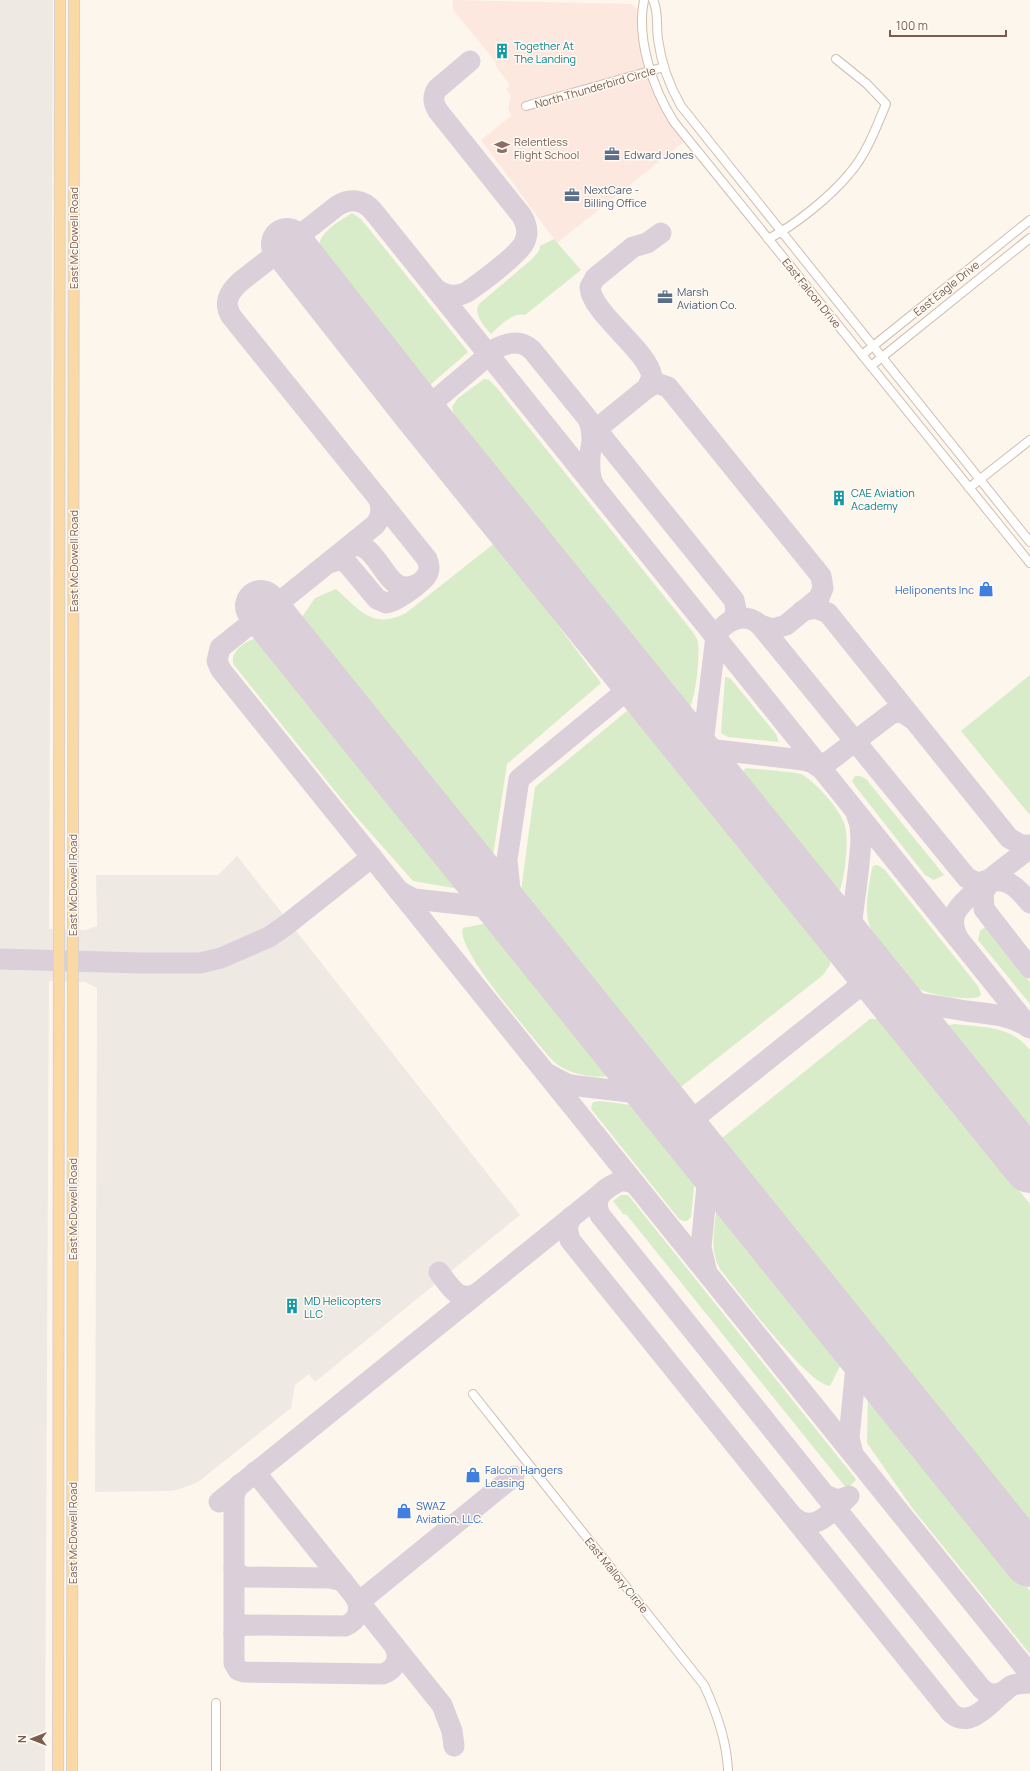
<svg xmlns="http://www.w3.org/2000/svg" width="1030" height="1771" viewBox="0 0 1030 1771" font-family="Manrope,sans-serif">
  <rect width="100%" height="100%" fill="#fdf6ec"/>
  <path fill="#fde8e0" d="M453 0 632 4 638 10 639 39 650 84 665 114 685 141 557 243 481 140 511 116 508 108 511 96 506 89 510 85 497 68 495 61 453 10Z"/>
  <path fill="#efe9e4" d="M0 0H53L49 929 85 930 97 926 96 875H218L237 856 520 1215 315 1382 309 1374 295 1385 291 1408 198 1482 177 1490 167 1491 95 1492 97 988 85 982 49 981 45 1771H0Z"/>
  <g fill="#d8ecc9">
    <path d="M352 213 361 219 468 352 430 385 320 250C315 234 340 221 352 213Z"/>
    <path d="M554 239 581 270 525 315C512 312 500 326 491 334 484 326 473 314 479 304L532 259 539 251 540 246Z"/>
    <path d="M484 379 489 380 497 388 692 631C694 634 697 638 698 642 700 657 696 694 690 707L454 415 452 407 458 398Z"/>
    <path d="M496 542 601 683 507 764 492 862 312 640 302 617 315 598 336 589C360 610 372 630 406 613Z"/>
    <path d="M257 638 266 642 465 890 413 881 352 812 234 665C228 653 246 640 257 638Z"/>
    <path d="M1030 675V814H1029L961 731Z"/>
    <path d="M725 677 730 678 776 734 779 742 728 737 721 733Z"/>
    <path d="M628 710 830 954V965L823 975 682 1086H675L666 1079 600 995 520 898 535 787Z"/>
    <path d="M746 768C754 769 796 772 801 774 815 781 841 810 845 826 849 840 845 876 840 890L835 888 743 775 742 772Z"/>
    <path d="M855 776H860L866 779 944 875 934 880 925 875 856 787 852 781Z"/>
    <path d="M877 865 884 869 978 986 981 994 979 997C966 1001 931 995 919 989 906 981 873 939 869 924 864 908 869 885 872 869L873 866Z"/>
    <path d="M488 923 493 924 609 1069 612 1073 610 1076C590 1079 564 1073 551 1059 536 1040 454 948 463 928Z"/>
    <path d="M985 927 1030 982V1004L978 940 980 931Z"/>
    <path d="M870 1019H878L884 1023 1030 1204V1531L722 1147V1138Z"/>
    <path d="M955 1024C985 1028 1010 1025 1030 1050V1130L949 1031V1025Z"/>
    <path d="M600 1101 639 1106 693 1173 695 1178 691 1217 687 1221H683L679 1219 592 1110 591 1107 593 1102Z"/>
    <path d="M621 1195H628L855 1478 856 1480 847 1489 626 1214 624 1215 613 1201Z"/>
    <path d="M721 1208 838 1353 840 1366 830 1386C809 1386 736 1289 720 1269 710 1250 714 1232 716 1212Z"/>
    <path d="M868 1391 1030 1591V1654L913 1509 867 1443Z"/>
  </g>
  <g fill="none" stroke-linecap="round" stroke-linejoin="round">
    <g stroke="#dbcfda" stroke-width="21">
      <path d="M436 289C446 296 456 298 467 292 479 284 518 255 524 243 529 234 527 225 522 216L438 111C433 103 432 97 437 89L470 61"/>
      <path d="M647 388 656 383 668 387 821 576 823 588 819 598 786 625 773 629 760 625"/>
      <path d="M420 413 497 348C510 342 521 340 532 350L588 419 591 427 592 438"/>
      <path d="M596 429 734 600 736 610 733 620"/>
      <path d="M594 485C587 473 589 437 599 427L647 388 652 377C648 350 591 313 590 287L595 278 633 247 647 243 661 233"/>
      <path d="M347 548C379 532 383 600 415 585"/>
      <path d="M329 563 338 560 346 562 377 599 386 603C396 602 422 583 427 575 430 570 429 564 427 559L378 498"/>
      <path d="M802 611 815 608 828 613 1009 838 1021 845H1030"/>
      <path d="M265 612 220 648 217 661 221 670 1030 1674"/>
      <path d="M266 613 375 525C382 517 383 508 378 498L231 316C223 302 229 292 240 282L337 206C349 198 363 199 373 211L1030 1028"/>
      <path d="M691 747 803 760 811 762 822 769"/>
      <path d="M701 760 716 636C725 620 745 611 760 625L967 878 978 883 991 879"/>
      <path d="M806 760 818 764 828 762 892 713 902 712 914 720"/>
      <path d="M991 880 983 893 984 909 1030 968"/>
      <path d="M984 885C1004 873 1018 888 1030 903"/>
      <path d="M399 891 414 899 496 908 513 919"/>
      <path d="M513 919 507 860 519 779 638 681"/>
      <path d="M958 938C954 930 952 922 955 914 960 899 1015 860 1030 848"/>
      <path d="M0 959 140 963H200L221 958 269 937 285 926 372 857"/>
      <path d="M855 990C872 965 857 966 852 946 849 936 852 922 853 912 856 888 860 863 861 838L860 825 856 813"/>
      <path d="M548 1074 567 1084 578 1086 655 1095"/>
      <path d="M665 1108C676 1116 683 1119 697 1116"/>
      <path d="M697 1147 692 1130 697 1116 855 990C883 976 880 998 901 1001 923 1004 944 1007 966 1011 987 1014 1009 1014 1028 1027"/>
      <path d="M705 1157 707 1186 701 1247 706 1269"/>
      <path d="M606 1189C597 1196 595 1204 600 1215L825 1495 838 1500 849 1496"/>
      <path d="M571 1217 567 1228 570 1240 951 1713C972 1732 995 1696 1011 1686 1017 1683 1024 1683 1030 1683"/>
      <path d="M439 1272C449 1285 458 1303 476 1294"/>
      <path d="M850 1337 857 1356 849 1438 853 1454"/>
      <path d="M255 1472 442 1705 452 1731 454 1746"/>
      <path d="M240 1484 236 1490 234 1497V1663L238 1670 244 1672 383 1674C396 1669 400 1659 395 1647"/>
      <path d="M825 1495 981 1688C988 1695 996 1696 1005 1691"/>
      <path d="M219 1502 609 1187 622 1180 634 1183"/>
      <path d="M794 1517C813 1535 832 1511 847 1498"/>
      <path d="M234 1568 238 1574 244 1577 330 1578 343 1581"/>
      <path d="M359 1602 514 1476"/>
      <path d="M234 1634 237 1628 242 1625 345 1626C357 1621 362 1611 356 1598"/>
    </g>
    <g stroke="#dbcfda" stroke-width="52">
      <path d="M287 244 420 413 1030 1167"/>
      <path d="M261 606 1030 1561"/>
    </g>
    <g stroke="#d1beb0" stroke-width="10">
      <g id="minor">
        <path d="M644 0C636 39 653 89 674 122L1030 563"/>
        <path d="M653 0C659 12 656 26 658 39 661 63 669 85 681 106L1030 542"/>
        <path d="M526 106 664 67"/>
        <path d="M768 239C794 226 830 197 849 174 866 155 876 128 886 104L867 84 836 59"/>
        <path d="M862 355 1030 220"/>
        <path d="M871 366 1030 238"/>
        <path d="M969 488 1030 440"/>
        <path d="M473 1394 704 1685C717 1713 727 1741 728 1771"/>
        <path d="M216 1771V1703"/>
      </g>
    </g>
    <g stroke="#dad1cd" stroke-width="12">
      <g id="major">
        <path d="M58 1771 60 0"/>
        <path d="M72 1771 74 0"/>
      </g>
    </g>
    <use href="#minor" stroke="#fff" stroke-width="8"/>
    <use href="#major" stroke="#fbd9a5" stroke-width="10"/>
  </g>
  <defs>
    <g id="building-bare" transform="scale(1.2)"><path d="M-4-6H4V6H1V3H-1V6H-4ZM-2.5-4.3h1.7v1.8h-1.7ZM.8-4.3h1.7v1.8H.8ZM-2.5-1h1.7V.8h-1.7ZM.8-1h1.7V.8H.8Z" fill="#0f9aa8" stroke="#fffaf3" stroke-width="2.5" paint-order="stroke"/></g>
    <g id="school-bare" transform="scale(1.2)"><path d="M0-5L7-2L0 1L-7-2ZM-4 1L0 2.5L4 1V4Q0 6-4 4Z" fill="#8d6e63" stroke="#fffaf3" stroke-width="2.5" paint-order="stroke"/></g>
    <g id="office-bare" transform="scale(1.2)"><path d="M-6-3h4V-5.5h4V-3h4V5H-6ZM-1-4.5V-3h2v-1.5ZM-6 0V1H6V0Z" fill="#5c6f8a" stroke="#fffaf3" stroke-width="2.5" paint-order="stroke"/></g>
    <g id="shop-bare" transform="scale(1.2)"><path d="M-5-2.5h2.3a2.7 3.5 0 0 1 5.4 0H5L5.5 6h-11ZM-1.5-2.5h3a1.5 2.3 0 0 0-3 0Z" fill="#3f7fe0" stroke="#fffaf3" stroke-width="2.5" paint-order="stroke"/></g>
  </defs>
  <g fill-rule="evenodd">
    <use href="#building-bare" x="502" y="51"/>
    <use href="#school-bare" x="502" y="147"/>
    <use href="#office-bare" x="612" y="154"/>
    <use href="#office-bare" x="572" y="195"/>
    <use href="#office-bare" x="665" y="297"/>
    <use href="#building-bare" x="839" y="498"/>
    <use href="#shop-bare" x="986" y="589"/>
    <use href="#building-bare" x="292" y="1306"/>
    <use href="#shop-bare" x="473" y="1475"/>
    <use href="#shop-bare" x="404" y="1511"/>
  </g>
  <g text-anchor="middle" dominant-baseline="central" stroke-width="3" stroke-linejoin="round" paint-order="stroke">
    <g font-size="11" fill="#0d838f" stroke="#fffaf3" text-anchor="start">
      <text x="514" y="45">Together At<tspan x="514" dy="13">The Landing</tspan></text>
      <text x="851" y="492">CAE Aviation<tspan x="851" dy="13">Academy</tspan></text>
      <text x="304" y="1300">MD Helicopters<tspan x="304" dy="13">LLC</tspan></text>
    </g>
    <g font-size="11" fill="#7a5c4d" stroke="#fffaf3">
      <text transform="translate(595 87) rotate(-16)">North Thunderbird Circle</text>
      <text transform="translate(73 238) rotate(-90)">East McDowell Road</text>
      <text transform="translate(946 288) rotate(-39)">East Eagle Drive</text>
      <text transform="translate(812 293) rotate(51)">East Falcon Drive</text>
      <text transform="translate(73 561) rotate(-90)">East McDowell Road</text>
      <text transform="translate(72 885) rotate(-90)">East McDowell Road</text>
      <text transform="translate(72 1209) rotate(-90)">East McDowell Road</text>
      <text transform="translate(72 1533) rotate(-90)">East McDowell Road</text>
      <text transform="translate(617 1575) rotate(51)">East Mallory Circle</text>
    </g>
    <g font-size="11" fill="#785e54" stroke="#fffaf3" text-anchor="start">
      <text x="514" y="141">Relentless<tspan x="514" dy="13">Flight School</tspan></text>
    </g>
    <g font-size="11" fill="#4e5e75" stroke="#fffaf3" text-anchor="start">
      <text x="624" y="154">Edward Jones</text>
      <text x="584" y="189">NextCare -<tspan x="584" dy="13">Billing Office</tspan></text>
      <text x="677" y="291">Marsh<tspan x="677" dy="13">Aviation Co.</tspan></text>
    </g>
    <g font-size="11" fill="#366cbe" stroke="#fffaf3" text-anchor="start">
      <text x="974" y="589" text-anchor="end">Heliponents Inc</text>
      <text x="485" y="1469">Falcon Hangers<tspan x="485" dy="13">Leasing</tspan></text>
      <text x="416" y="1505">SWAZ<tspan x="416" dy="13">Aviation, LLC.</tspan></text>
    </g>
  </g>
  <g transform="translate(32 1739) rotate(270)" stroke="#fffaf3" stroke-width="3" paint-order="stroke">
  <path d="M0-3L7 15L0 10L-7 15Z" fill="#7a5c4d"/>
  <text y="-6" font-size="11" font-weight="bold" text-anchor="middle" fill="#7a5c4d">N</text>
  </g>
  <path d="M890 30v6h116v-6" fill="none" stroke="#7a5c4d" stroke-width="2"/>
  <text x="896" y="30" font-size="12" fill="#7a5c4d" stroke="#fffaf3" stroke-width="3" paint-order="stroke">100 m</text>
</svg>
